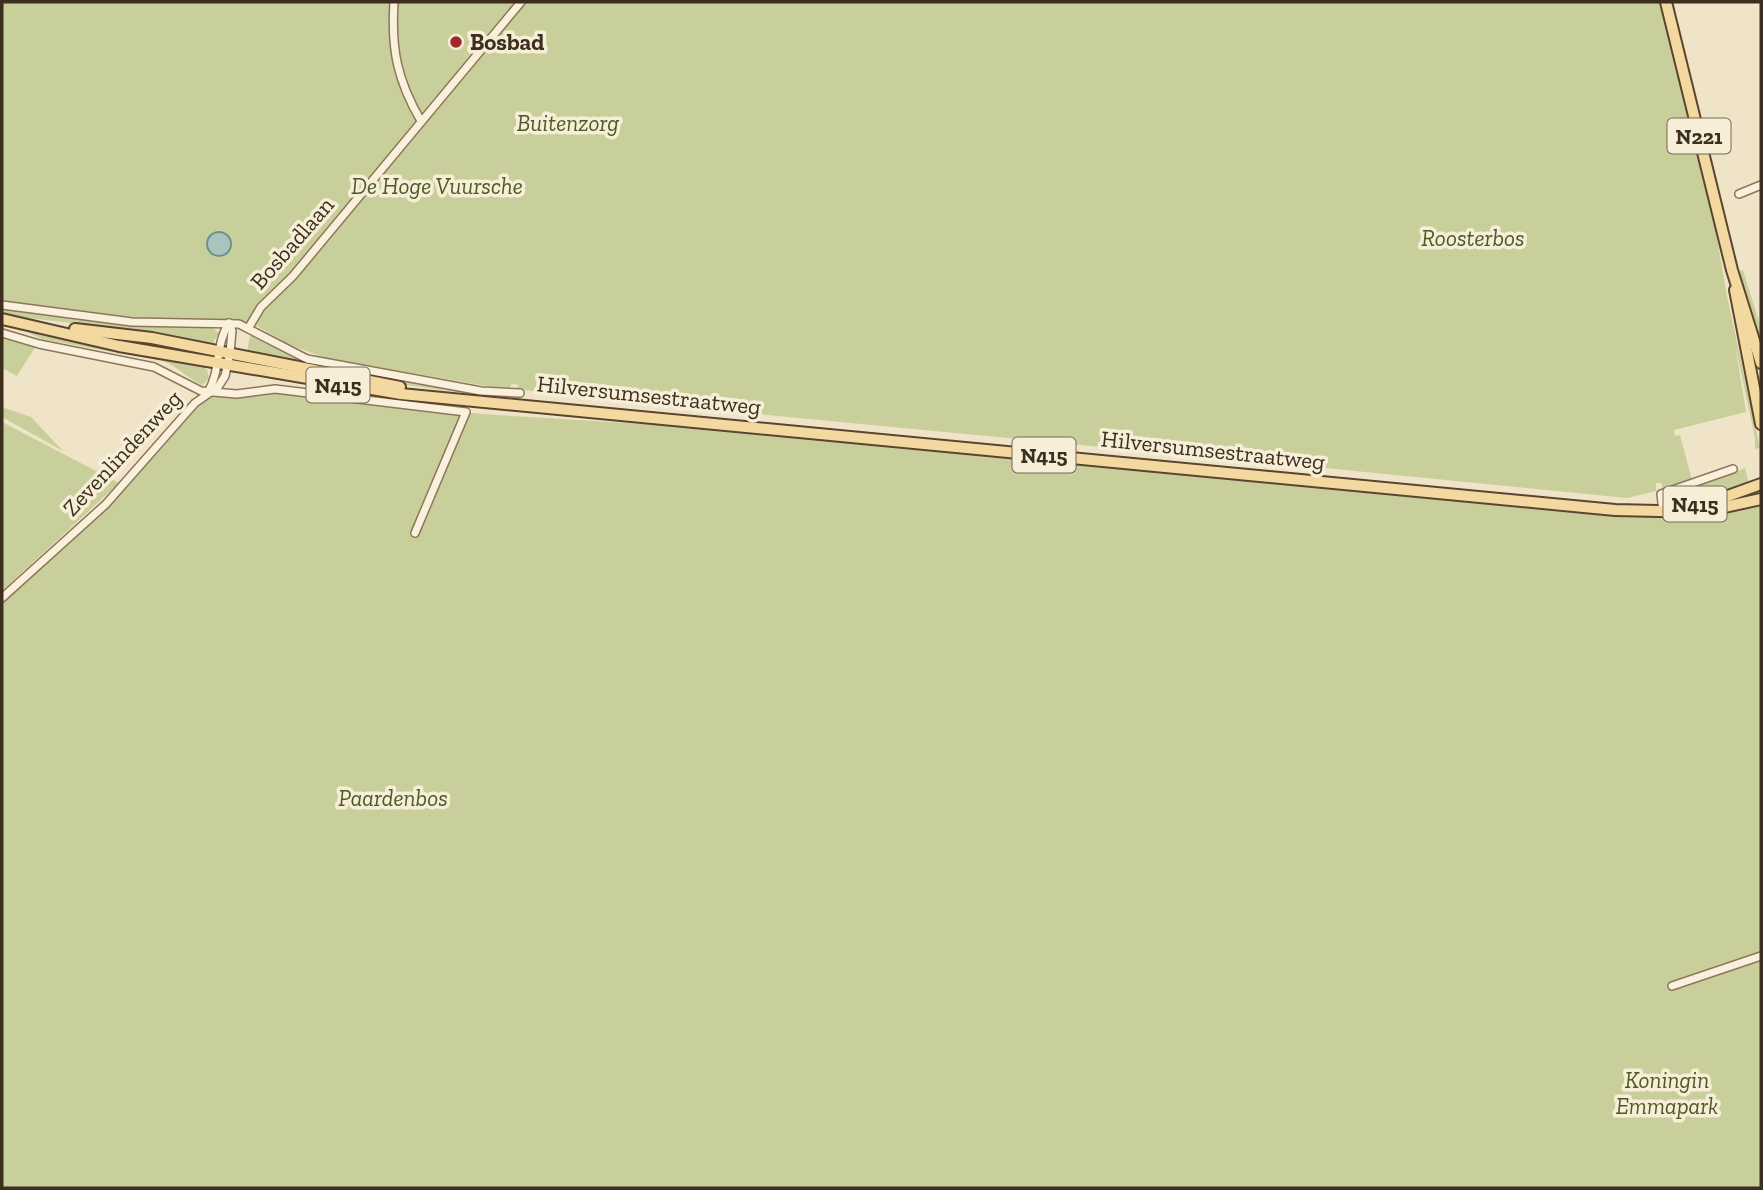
<svg xmlns="http://www.w3.org/2000/svg" width="1763" height="1190" viewBox="0 0 1763 1190" font-family="'Zilla Slab',serif">
  <rect width="100%" height="100%" fill="#f0e4c8"/>
  <g fill="#c9cf9b">
    <path d="M2 2H1661L1709 192 1727 296 1760 448 1755 449V438L1735 344 1746 412 1674 430 1675 436 1680 435 1692 480 1662 489V483H1656V491L1627 498 1264 462 1261 451H1254L1257 462 581 397 516 389 519 385 512 384 509 388 487 386 325 358 288 344 252 323 124 319 2 302Z"/>
    <path d="M1743 270 1761 328V353L1739 272Z"/>
    <path d="M2 308 135 325H208L219 333 213 343 202 344 167 334 2 315Z"/>
    <path d="M12 325 200 363 207 370 209 378 203 385C187 379 179 367 163 361L42 339Z"/>
    <path d="M255 333 293 356 321 365 447 389 507 396 506 399 379 381 247 353 250 335Z"/>
    <path d="M2 335 36 346 17 376 2 368Z"/>
    <path d="M275 391 322 400 496 415 762 431 1700 516 1761 504V1188H2V600L158 453 208 395Z"/>
    <path d="M2 407 31 417 63 451 2 417Z"/>
    <path d="M2 422 119 483 2 591Z"/>
    <path d="M1745 468 1749 484 1664 505 1663 498Z"/>
  </g>
  <circle fill="#a9c4bc" stroke="#6f938a" stroke-width="2" cx="219" cy="244" r="12"/>
  <g fill="none" stroke-linecap="round" stroke-linejoin="round">
    <g stroke="#8d765c" stroke-width="10">
      <g id="minor">
        <path d="M394 2C391 49 397 80 421 121"/>
        <path d="M1739 194 1761 185"/>
        <path d="M2 305 132 322 239 324 307 359 481 391 520 393"/>
        <path d="M249 327 261 307 293 276 521 2"/>
        <path d="M2 333 39 344 154 367 201 391 237 394 275 389 466 412 415 533"/>
        <path d="M208 392C221 371 215 344 229 323"/>
        <path d="M1663 512 1661 494 1733 469"/>
        <path d="M2 598 106 504 195 403 218 387 225 376 230 353 232 331 229 323"/>
        <path d="M1672 986 1761 956"/>
      </g>
    </g>
    <g stroke="#5b4430" stroke-width="14">
      <g id="primary">
        <path d="M1666 2 1732 270 1761 363"/>
        <path d="M1735 290 1761 424"/>
        <path d="M2 319 119 346 401 394 1615 510 1702 512 1761 499"/>
        <path d="M75 329 152 338 400 387"/>
        <path d="M1678 507 1725 497 1761 484"/>
      </g>
    </g>
    <use href="#minor" stroke="#faf1dc" stroke-width="7"/>
    <use href="#primary" stroke="#f3d9a0" stroke-width="10"/>
  </g>
  <circle fill="#9e2a2b" stroke="#f7eed8" stroke-width="2.5" cx="456" cy="42" r="7"/>
  <g text-anchor="middle" dominant-baseline="central" stroke-width="7" stroke-linejoin="round" paint-order="stroke">
    <g fill="#f7eed8" stroke="#756857" stroke-width="2">
      <rect x="1667.5" y="118.5" width="63" height="35" rx="5"/>
      <rect x="306.5" y="367.5" width="63" height="35" rx="5"/>
      <rect x="1012.5" y="437.5" width="63" height="35" rx="5"/>
      <rect x="1663.5" y="486.5" width="63" height="35" rx="5"/>
    </g>
    <g font-size="21" font-weight="bold" fill="#3d2e20">
      <text x="1699" y="136">N221</text>
      <text x="338" y="385">N415</text>
      <text x="1044" y="455">N415</text>
      <text x="1695" y="504">N415</text>
    </g>
    <g font-size="23" font-weight="bold" fill="#3d2e20" stroke="#f7eed8" text-anchor="start">
      <text x="470" y="42">Bosbad</text>
    </g>
    <g font-size="23" font-style="italic" fill="#4d5a26" stroke="#f7eed8">
      <text x="568" y="123">Buitenzorg</text>
      <text x="437" y="186">De Hoge Vuursche</text>
      <text x="1473" y="238">Roosterbos</text>
      <text x="393" y="798">Paardenbos</text>
      <text x="1667" y="1080">Koningin<tspan x="1667" dy="26">Emmapark</tspan></text>
    </g>
    <g font-size="23" fill="#3d2e20" stroke="#f7eed8">
      <text transform="translate(292 243) rotate(-49)">Bosbadlaan</text>
      <text transform="translate(649 395) rotate(6)">Hilversumsestraatweg</text>
      <text transform="translate(1213 450) rotate(6)">Hilversumsestraatweg</text>
      <text transform="translate(122 453) rotate(-47)">Zevenlindenweg</text>
    </g>
  </g>
  <rect width="1763" height="1190" fill="none" stroke="#3d2e20" stroke-width="7"/>
</svg>
